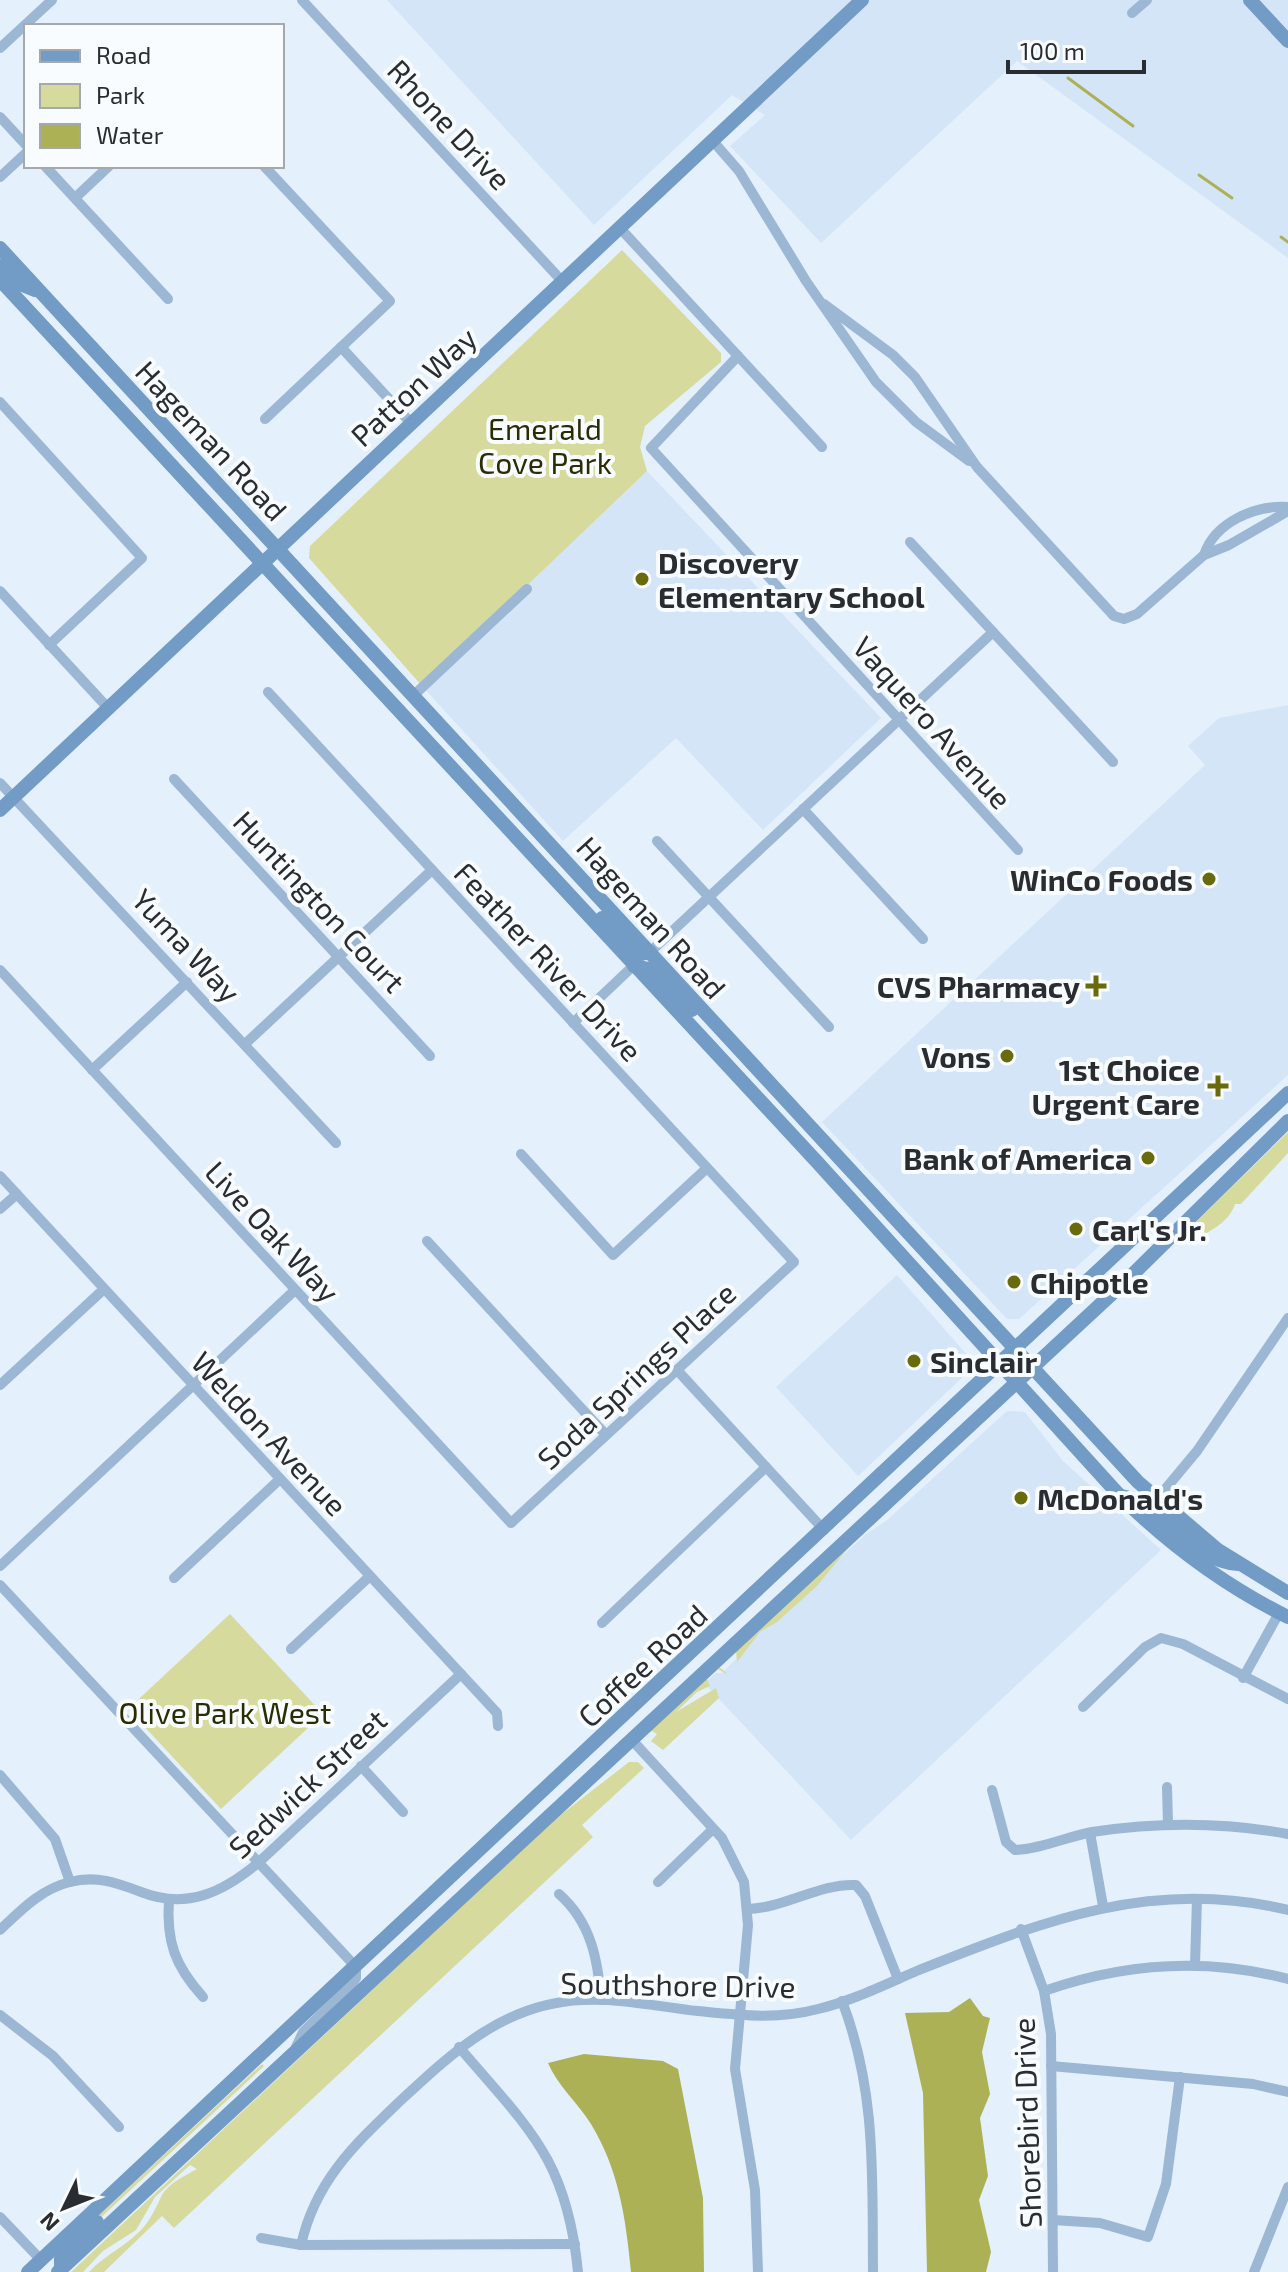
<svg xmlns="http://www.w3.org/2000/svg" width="1288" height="2272" viewBox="0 0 1288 2272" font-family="'Exo 2',sans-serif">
  <rect width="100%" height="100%" fill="#e4f0fc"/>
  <g fill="#d4e5f7">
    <path d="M387 0H1288V258L1017 61 821 243 730 146 765 115 732 95 594 225Z"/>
    <path d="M647 471 881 718 763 830 676 738 563 841 422 686Z"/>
    <path d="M1288 705V1075L1019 1319H1007L822 1122 1205 765 1188 746 1219 718Z"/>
    <path d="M897 1275 968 1356 967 1373 858 1476 776 1387Z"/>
    <path d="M1007 1411 1025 1412 1063 1461 1161 1550 851 1840 704 1683 716 1673H722L738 1657V1651L865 1535 886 1521Z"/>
  </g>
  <g fill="#d6db9d">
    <path d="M622 250 721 353V362L645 426 640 447 647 471 422 686 309 558 310 546Z"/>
    <path d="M1288 1132V1153L1241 1204H1235C1229 1224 1204 1235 1185 1243L1198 1226 1197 1221Z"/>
    <path d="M849 1547 817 1586 777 1622 760 1632 737 1662 736 1650Z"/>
    <path d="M230 1614 323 1714 221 1809 128 1709Z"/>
    <path d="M719 1667 726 1672V1674L718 1669 707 1679 710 1686 697 1692 676 1712 716 1688 719 1698 663 1750 651 1741 657 1734 650 1730Z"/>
    <path d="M629 1762H638L644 1768 582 1825 593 1837 174 2228 162 2216 104 2272H89C106 2254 123 2248 139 2232 150 2222 156 2207 162 2195 169 2183 186 2175 197 2169L190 2165 155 2197 136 2230 103 2251 83 2272H71L554 1820Z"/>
    <path d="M262 2064 264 2066 82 2235 80 2233Z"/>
  </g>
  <g fill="#adb156">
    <path d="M970 1998 983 2016 990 2018 982 2052 990 2094 980 2118 988 2176 979 2200 991 2252 986 2272H927L923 2093 905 2013 949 2012Z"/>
    <path d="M584 2054 663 2061 678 2069 703 2198 704 2272H631C626 2219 619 2170 591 2124 578 2103 557 2085 548 2063Z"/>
  </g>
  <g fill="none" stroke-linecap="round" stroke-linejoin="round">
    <g stroke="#adb156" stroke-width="3">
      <path d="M1068 78 1133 126"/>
      <path d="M1199 175 1232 198"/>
      <path d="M1281 237 1288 242"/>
    </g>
    <g stroke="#9bb7d4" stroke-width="10">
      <path d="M302 0 562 281"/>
      <path d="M1132 13 1147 0"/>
      <path d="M0 48 52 0"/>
      <path d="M0 117 26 145"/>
      <path d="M712 140 739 171 806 281 876 382 916 422 969 461"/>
      <path d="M45 166 168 299"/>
      <path d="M264 166 390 301 265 419"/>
      <path d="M0 177 26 153"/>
      <path d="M75 198 109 166"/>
      <path d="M619 227 822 447"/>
      <path d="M824 304 893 355 915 377 977 467 1114 616 1124 619 1137 614 1204 555 1229 545 1288 511"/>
      <path d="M341 347 411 423"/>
      <path d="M738 356 651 448 1018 850"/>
      <path d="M0 402 142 558 49 645"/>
      <path d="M910 542 1113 762"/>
      <path d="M1204 555C1215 522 1255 505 1288 507"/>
      <path d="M0 591 108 708"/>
      <path d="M413 696 527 589"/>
      <path d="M174 779 430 1056"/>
      <path d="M0 783 336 1143"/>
      <path d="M803 809 923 939"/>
      <path d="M657 841 829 1027"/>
      <path d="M650 952 993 632"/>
      <path d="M0 970 511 1523 794 1262 268 692"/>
      <path d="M573 1023 633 966"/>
      <path d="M245 1044 432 870"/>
      <path d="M92 1070 187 982"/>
      <path d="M521 1154 613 1255 707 1168"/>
      <path d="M0 1176 497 1713 498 1726"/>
      <path d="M0 1209 17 1194"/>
      <path d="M427 1241 606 1435"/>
      <path d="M677 1370 824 1530"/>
      <path d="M0 1385 104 1289"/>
      <path d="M1157 1499 1197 1451 1288 1318"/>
      <path d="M0 1566 295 1290"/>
      <path d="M174 1578 280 1479"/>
      <path d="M0 1585 356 1967V1978L352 1984 303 2032 296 2047"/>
      <path d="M602 1623 766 1467"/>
      <path d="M291 1649 370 1576"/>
      <path d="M1243 1678 1279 1613"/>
      <path d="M1083 1707 1145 1647 1161 1638 1183 1644 1288 1699"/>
      <path d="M631 1739 722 1838 744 1882 748 1925 735 2069 755 2190 758 2272"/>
      <path d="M361 1766 403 1812"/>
      <path d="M0 1775 55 1839 70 1882"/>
      <path d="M1167 1787 1168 1824"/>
      <path d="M992 1790 1006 1842 1015 1850C1041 1849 1066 1837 1092 1832 1158 1822 1223 1822 1288 1834"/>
      <path d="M1090 1833 1103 1906"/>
      <path d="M658 1882 713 1829"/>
      <path d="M559 1894C591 1922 598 1960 601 2000"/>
      <path d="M169 1899C166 1942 175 1966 203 1997"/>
      <path d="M748 1909C785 1908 820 1883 856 1885L865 1896 898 1979"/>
      <path d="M1021 1929 1044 1991 1051 2034 1053 2272"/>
      <path d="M0 1930C21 1910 41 1889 70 1882 96 1875 117 1883 141 1892 187 1910 223 1892 258 1863L461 1674"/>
      <path d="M1195 1965 1197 1899"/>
      <path d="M1044 1991C1124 1963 1205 1957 1288 1979"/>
      <path d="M842 2001C877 2092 872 2177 873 2272"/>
      <path d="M0 2015 53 2056 119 2127"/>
      <path d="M459 2047C529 2129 567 2159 578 2272"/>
      <path d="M1051 2066 1253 2084 1288 2092"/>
      <path d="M0 2217 41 2260"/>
      <path d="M1053 2220 1100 2223 1148 2237 1166 2184 1180 2077"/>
      <path d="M261 2238 301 2245 575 2244"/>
      <path d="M301 2245C315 2182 353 2146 398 2103 453 2052 504 2003 583 2000 621 1998 660 2007 698 2011 738 2015 777 2020 818 2009 852 2001 886 1984 919 1970 1043 1921 1153 1877 1288 1910"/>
      <path d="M1254 2272 1288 2187"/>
    </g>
    <g stroke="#729bc6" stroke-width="14">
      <path d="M1250 0 1288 41"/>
      <path d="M0 248 1138 1482 1218 1550 1288 1593"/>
      <path d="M0 266 15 282 35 290"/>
      <path d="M0 280 818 1163 1120 1496C1169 1544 1227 1587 1288 1617"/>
      <path d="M0 810 862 0"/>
      <path d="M602 918 637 955 650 952"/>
      <path d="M634 966 649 969 692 1010"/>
      <path d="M1121 1496C1168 1504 1188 1561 1238 1564"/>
      <path d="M61 2270V2258L97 2222"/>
      <path d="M28 2272 1288 1093"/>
      <path d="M58 2272 1130 1277 1288 1121"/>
    </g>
  </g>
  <g fill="#686b0b" stroke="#f9fcfe" stroke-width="3">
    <circle cx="642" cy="579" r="8"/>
    <circle cx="1209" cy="879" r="8"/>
    <path d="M1092 974h8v8h8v8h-8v8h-8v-8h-8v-8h8z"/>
    <circle cx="1007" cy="1056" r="8"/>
    <path d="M1214 1074h8v8h8v8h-8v8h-8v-8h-8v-8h8z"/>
    <circle cx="1148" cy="1158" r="8"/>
    <circle cx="1076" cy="1229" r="8"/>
    <circle cx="1014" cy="1282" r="8"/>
    <circle cx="914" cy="1361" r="8"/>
    <circle cx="1021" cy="1498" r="8"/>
  </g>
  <g text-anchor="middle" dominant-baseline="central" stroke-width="8" stroke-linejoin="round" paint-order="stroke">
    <g font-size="30" fill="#292d32" stroke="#f9fcfe">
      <text transform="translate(450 124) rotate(47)">Rhone Drive</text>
      <text transform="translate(413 386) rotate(-43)">Patton Way</text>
      <text transform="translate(212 440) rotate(47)">Hageman Road</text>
      <text transform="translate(933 722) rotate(48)">Vaquero Avenue</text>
      <text transform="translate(320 901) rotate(47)">Huntington Court</text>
      <text transform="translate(652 917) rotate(48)">Hageman Road</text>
      <text transform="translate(187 945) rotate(47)">Yuma Way</text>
      <text transform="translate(549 961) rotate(47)">Feather River Drive</text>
      <text transform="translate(273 1231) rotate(47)">Live Oak Way</text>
      <text transform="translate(636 1375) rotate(-43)">Soda Springs Place</text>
      <text transform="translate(270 1433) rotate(47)">Weldon Avenue</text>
      <text transform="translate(642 1665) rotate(-43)">Coffee Road</text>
      <text transform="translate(307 1783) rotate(-43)">Sedwick Street</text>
      <text transform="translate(678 1984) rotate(1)">Southshore Drive</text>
      <text transform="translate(1026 2123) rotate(-92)">Shorebird Drive</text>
    </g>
    <g font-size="30" fill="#2a2c03" stroke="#f9fcfe">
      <text x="545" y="428">Emerald<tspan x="545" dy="34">Cove Park</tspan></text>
      <text x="225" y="1712">Olive Park West</text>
    </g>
    <g font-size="30" font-weight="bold" fill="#292d32" stroke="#f9fcfe" text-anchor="start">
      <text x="658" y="562">Discovery<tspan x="658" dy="34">Elementary School</tspan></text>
      <text x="1193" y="879" text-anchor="end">WinCo Foods</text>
      <text x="1080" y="986" text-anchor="end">CVS Pharmacy</text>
      <text x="991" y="1056" text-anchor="end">Vons</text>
      <text x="1200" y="1069" text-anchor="end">1st Choice<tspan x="1200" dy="34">Urgent Care</tspan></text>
      <text x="1132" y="1158" text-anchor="end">Bank of America</text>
      <text x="1092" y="1229">Carl's Jr.</text>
      <text x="1030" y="1282">Chipotle</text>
      <text x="930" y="1361">Sinclair</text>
      <text x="1037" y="1498">McDonald's</text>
    </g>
  </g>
  <rect x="24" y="24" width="260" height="144" fill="#f9fcfe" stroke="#a6a9ac" stroke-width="2"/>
  <rect x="40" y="50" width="40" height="12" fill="#729bc6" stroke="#a6a9ac" stroke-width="2"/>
  <text x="96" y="64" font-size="24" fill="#292d32">Road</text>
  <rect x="40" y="84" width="40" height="24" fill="#d6db9d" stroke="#a6a9ac" stroke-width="2"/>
  <text x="96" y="104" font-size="24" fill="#292d32">Park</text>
  <rect x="40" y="124" width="40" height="24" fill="#adb156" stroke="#a6a9ac" stroke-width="2"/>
  <text x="96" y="144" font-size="24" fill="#292d32">Water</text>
  <g transform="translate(64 2208) rotate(227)" stroke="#f9fcfe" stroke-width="6" paint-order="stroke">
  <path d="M0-6L14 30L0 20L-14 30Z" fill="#292d32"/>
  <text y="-12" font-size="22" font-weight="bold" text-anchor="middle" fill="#292d32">N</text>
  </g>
  <path d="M1008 60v12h136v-12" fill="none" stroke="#292d32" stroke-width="4"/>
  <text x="1020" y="60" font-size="24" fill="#292d32" stroke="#f9fcfe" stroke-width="6" paint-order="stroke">100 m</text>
</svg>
